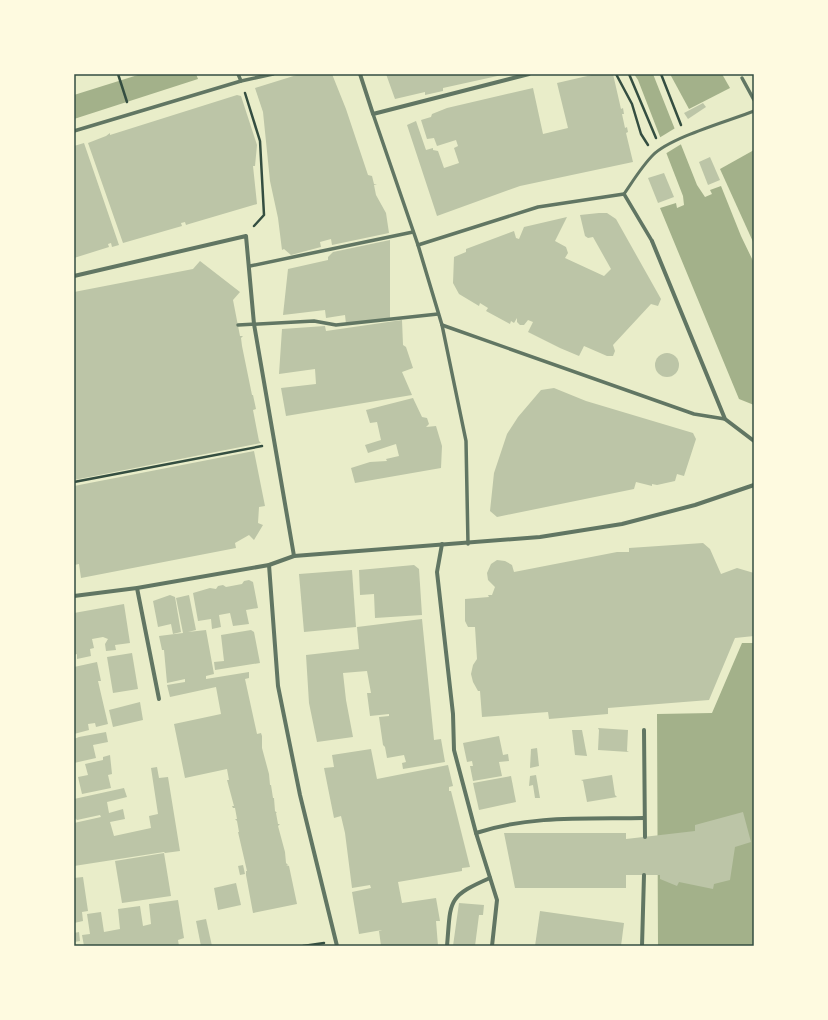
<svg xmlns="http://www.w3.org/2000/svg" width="828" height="1020" viewBox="0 0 828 1020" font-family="Quicksand,sans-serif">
  <rect width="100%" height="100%" fill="#e9edc9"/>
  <g fill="#a3b18a">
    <path d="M141 74H196L198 79 74 119V95Z"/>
    <path d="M634 74H653L697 185 705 197 712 194 710 190 721 186 741 236 754 263V405L739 399 660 208 676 203 677 208 684 205 683 196 638 80Z"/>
    <path d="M670 74H722L730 88 689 109Z"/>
    <path d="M754 150V244L720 169Z"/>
    <path d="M742 643H754V946H658L657 714 712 713Z"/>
  </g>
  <path fill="#e9edc9" d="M677 127 683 143 665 154 659 138Z"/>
  <g fill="#bcc5a7">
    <path d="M300 74H332L346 109 368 175 372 176 374 184H377L374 185 376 195 386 213 389 233 332 245 331 239 320 242 321 247 291 255 284 249 282 250 278 218 270 181 263 112 255 88Z"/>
    <path d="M386 74H502V75L443 88V91L425 95V92L395 99Z"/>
    <path d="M596 74H613L621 109 623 108 624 114H622L625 128 627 127 628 132 626 133 633 162 520 186 437 216 407 125 416 121 426 150 433 148V150L438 151 444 168 459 163 454 148 458 146 456 140 437 146 434 138 427 139 421 120 431 117 432 114 447 108 533 88 543 134 568 128 557 83Z"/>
    <path d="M237 95 241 96 257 145 255 166H253L257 204 189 224 186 225 185 222 181 223 182 226 123 243 88 143 106 136 110 133V135Z"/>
    <path d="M703 103 706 107 688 119 684 113Z"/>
    <path d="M84 143 119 245 112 247 111 243 108 244 109 247 74 258V146Z"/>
    <path d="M710 157 720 180 708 185 699 162Z"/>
    <path d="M664 173 674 197 658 203 648 178Z"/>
    <path d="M599 213H607L616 219 661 299 658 306 651 304 613 345 615 351 613 356H607L584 346 579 356 560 348 528 332 533 322 528 320 524 325H520L517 322V318L514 323 511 321 510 324 486 311 488 308 480 303 479 306 459 294 453 283 454 257 466 252V249L514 231 516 238 519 239 524 227 567 217 555 241 566 247 568 253 565 258 604 276 611 269 593 237 588 238 585 236 580 215Z"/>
    <path d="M390 240V318L346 324 345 315 326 318 325 310 283 315 288 269 328 260V257L333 252Z"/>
    <path d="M200 261 240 292 233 300 240 336H243L241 338 242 346 252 395H253L256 409 253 410 259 441 261 443 74 480V292L193 269Z"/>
    <path d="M402 320 403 345 406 347 413 368 402 372 412 395 286 416 281 388 316 384 315 369 279 374 282 329 325 326 326 331Z"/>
    <circle cx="667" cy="365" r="12"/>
    <path d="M554 388 586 401 693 433 696 439 684 476 677 474 675 481 657 485 652 484V486L636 482 634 489 497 517 490 511 494 473 507 434 518 417 541 390Z"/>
    <path d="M413 398 422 417 427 418 429 424 426 427 436 426 442 446 441 468 355 483 351 468 370 462 387 461 386 459 399 456 396 444 368 453 365 445 381 440 377 422 370 423 366 410Z"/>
    <path d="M254 451 265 506 259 507 258 523 263 525 254 540 249 535 235 543 236 548 81 578 79 564 74 565V486Z"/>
    <path d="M703 543 710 549 721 574 737 568 754 573V636L735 638 709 700 608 708V714L549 719 548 712 482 717 480 691H478L473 682 471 674 473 665 477 659 475 627H468L465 621V599L489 597 488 595H492L495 587 488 580 487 573 491 564 497 560 505 561 512 565 514 572 617 552H629V548Z"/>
    <path d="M414 565 419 569 422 615 375 618 374 594 360 595 359 570Z"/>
    <path d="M352 570 356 627 304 632 299 574Z"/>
    <path d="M249 580 253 582 258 608 246 610 249 624 233 626 230 613 219 615 221 627 212 629 211 619 198 621 193 593 210 588 216 589 218 586 223 585 226 587 242 584 244 581Z"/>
    <path d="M170 595 175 597 181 632 173 634 171 624 158 627 153 601Z"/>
    <path d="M189 595 196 630 188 632 206 630 214 674 206 676V679L249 672V678L245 679 257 734 261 733 262 736V748L269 774 270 785H271L273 798H274L275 811 277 813H276L278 824H280L278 826 285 852 286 863 288 865H286L289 866 297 904 253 913 246 875V871H247L238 832H239L237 821 235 819H237L235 808H233L232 806H234L227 780H229L227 769 185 778 174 724 221 714 216 687 170 697 167 685 185 682V679L167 683 164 650H162L159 636 183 633 176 598Z"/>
    <path d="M124 604 130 643 115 645 116 650 106 651 105 644 108 639 103 637 92 639 94 648 90 649 91 656 77 659V654L74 655V613Z"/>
    <path d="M422 619 434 740 441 739 445 762 403 769 402 763 406 762 404 755 387 758 385 747 383 745 379 717 389 716V714L370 716 367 693H371L367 671 343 673 346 700 353 737 317 742 309 703 306 655 359 649 357 627Z"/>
    <path d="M251 630 254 632 260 663 215 670 214 662 224 661 221 635Z"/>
    <path d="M132 653 138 689 113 693 107 657Z"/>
    <path d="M97 662 101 681H98L108 724 96 727 95 723 88 724 89 730 74 734V667Z"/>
    <path d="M140 702 143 720 113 727 109 710Z"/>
    <path d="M598 728 628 730 627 751 629 752 598 750 599 730Z"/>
    <path d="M572 730H582L587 756 575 755Z"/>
    <path d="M106 732 108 742 93 745 96 758 74 763V739L79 737Z"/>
    <path d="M499 736 503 755 508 754 509 761 499 762 502 776 473 781 470 766H473L472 761 467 762 463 743Z"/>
    <path d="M537 748 539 766 530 768 531 749Z"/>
    <path d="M371 749 377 779 448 765 453 786 449 787V791H451L470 867 462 868V871L398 882 402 903 436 898 440 921H436L438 946H381L379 931 382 930 359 934 352 892 371 888 370 885 352 888 345 833 341 816 334 818 324 768 334 767 332 755Z"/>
    <path d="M110 755 112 774 108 775 111 788 82 794 78 777 88 775 85 764 103 760V757Z"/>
    <path d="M157 767 159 778 168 777 180 851 165 853 164 852 74 866V823L101 817 100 815 77 820 74 817V799L124 788 127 797 107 802 109 813 123 809 125 819 110 822 114 836 151 828 149 816 158 814 151 768Z"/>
    <path d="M536 775 540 798H535L533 785 529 786 530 776Z"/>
    <path d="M612 775 615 795 617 797 587 802 583 781 581 780Z"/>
    <path d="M511 776 516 802 479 810 473 783Z"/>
    <path d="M743 812 751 842 735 847 730 880 714 884 713 889 679 882 677 886 660 879V875H626V888H515L504 833H626V839L695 831V825Z"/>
    <path d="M164 853 171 896 122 903 115 861Z"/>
    <path d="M243 865 245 874 240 875 238 866Z"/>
    <path d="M83 877 88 911 82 912 83 921 74 923V878Z"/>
    <path d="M236 883 241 905 218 910 214 888Z"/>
    <path d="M178 900 184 938 178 940 179 946H84L82 935 90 934 87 914 101 912 104 932 120 929 118 909 140 906 143 926 151 924 149 904Z"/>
    <path d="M459 903 484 905 483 915H479L475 946H453Z"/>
    <path d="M540 911 624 923 621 946H535Z"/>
    <path d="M206 919 212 946H201L196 921Z"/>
    <path d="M79 932 80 941 74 942V933Z"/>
  </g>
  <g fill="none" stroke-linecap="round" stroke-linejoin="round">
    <g stroke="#344e41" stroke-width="2.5">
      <path d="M118 74 127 102"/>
      <path d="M616 74 632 104 641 134 648 145"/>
      <path d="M629 74 656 138"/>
      <path d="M661 74 681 125"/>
      <path d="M245 93 260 141 264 215 254 226"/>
      <path d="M74 482 262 446"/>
      <path d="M303 946 324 943"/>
    </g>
    <path stroke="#617663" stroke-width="3" d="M624 194C633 181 642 166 653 155 671 137 729 121 754 111"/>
    <g stroke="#617663" stroke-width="3.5">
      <path d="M238 74 241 81"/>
      <path d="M742 78 754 100"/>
      <path d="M373 114 418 245 442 325 466 441 468 544"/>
      <path d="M74 131 241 81 273 74"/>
      <path d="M418 245 538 207 624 194 652 241"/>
      <path d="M250 266 413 232"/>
      <path d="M238 325 314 321 336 325 438 314"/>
      <path d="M442 325 694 414 725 419"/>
    </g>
    <g stroke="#617663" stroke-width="4">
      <path d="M360 74 373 114 529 74"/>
      <path d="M652 241 725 419 754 441"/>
      <path d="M74 276 246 236 254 324 294 556"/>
      <path d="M442 544 437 572 453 714 454 750 476 833 497 900 492 946"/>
      <path d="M269 565 278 686 300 795 337 946"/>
      <path d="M137 588 159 699"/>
      <path d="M74 596 137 588 269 565 294 556 540 537 622 524 695 505 754 485"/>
      <path d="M644 730 645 837"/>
      <path d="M476 833C530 815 588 819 644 818"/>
      <path d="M447 946C451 901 446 897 490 878"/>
      <path d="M642 946 644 875"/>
    </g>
  </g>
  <rect width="828" height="1020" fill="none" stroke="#fefae0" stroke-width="150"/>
  <rect x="75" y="75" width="678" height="870" fill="none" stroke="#344e41" stroke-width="1.5"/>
</svg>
